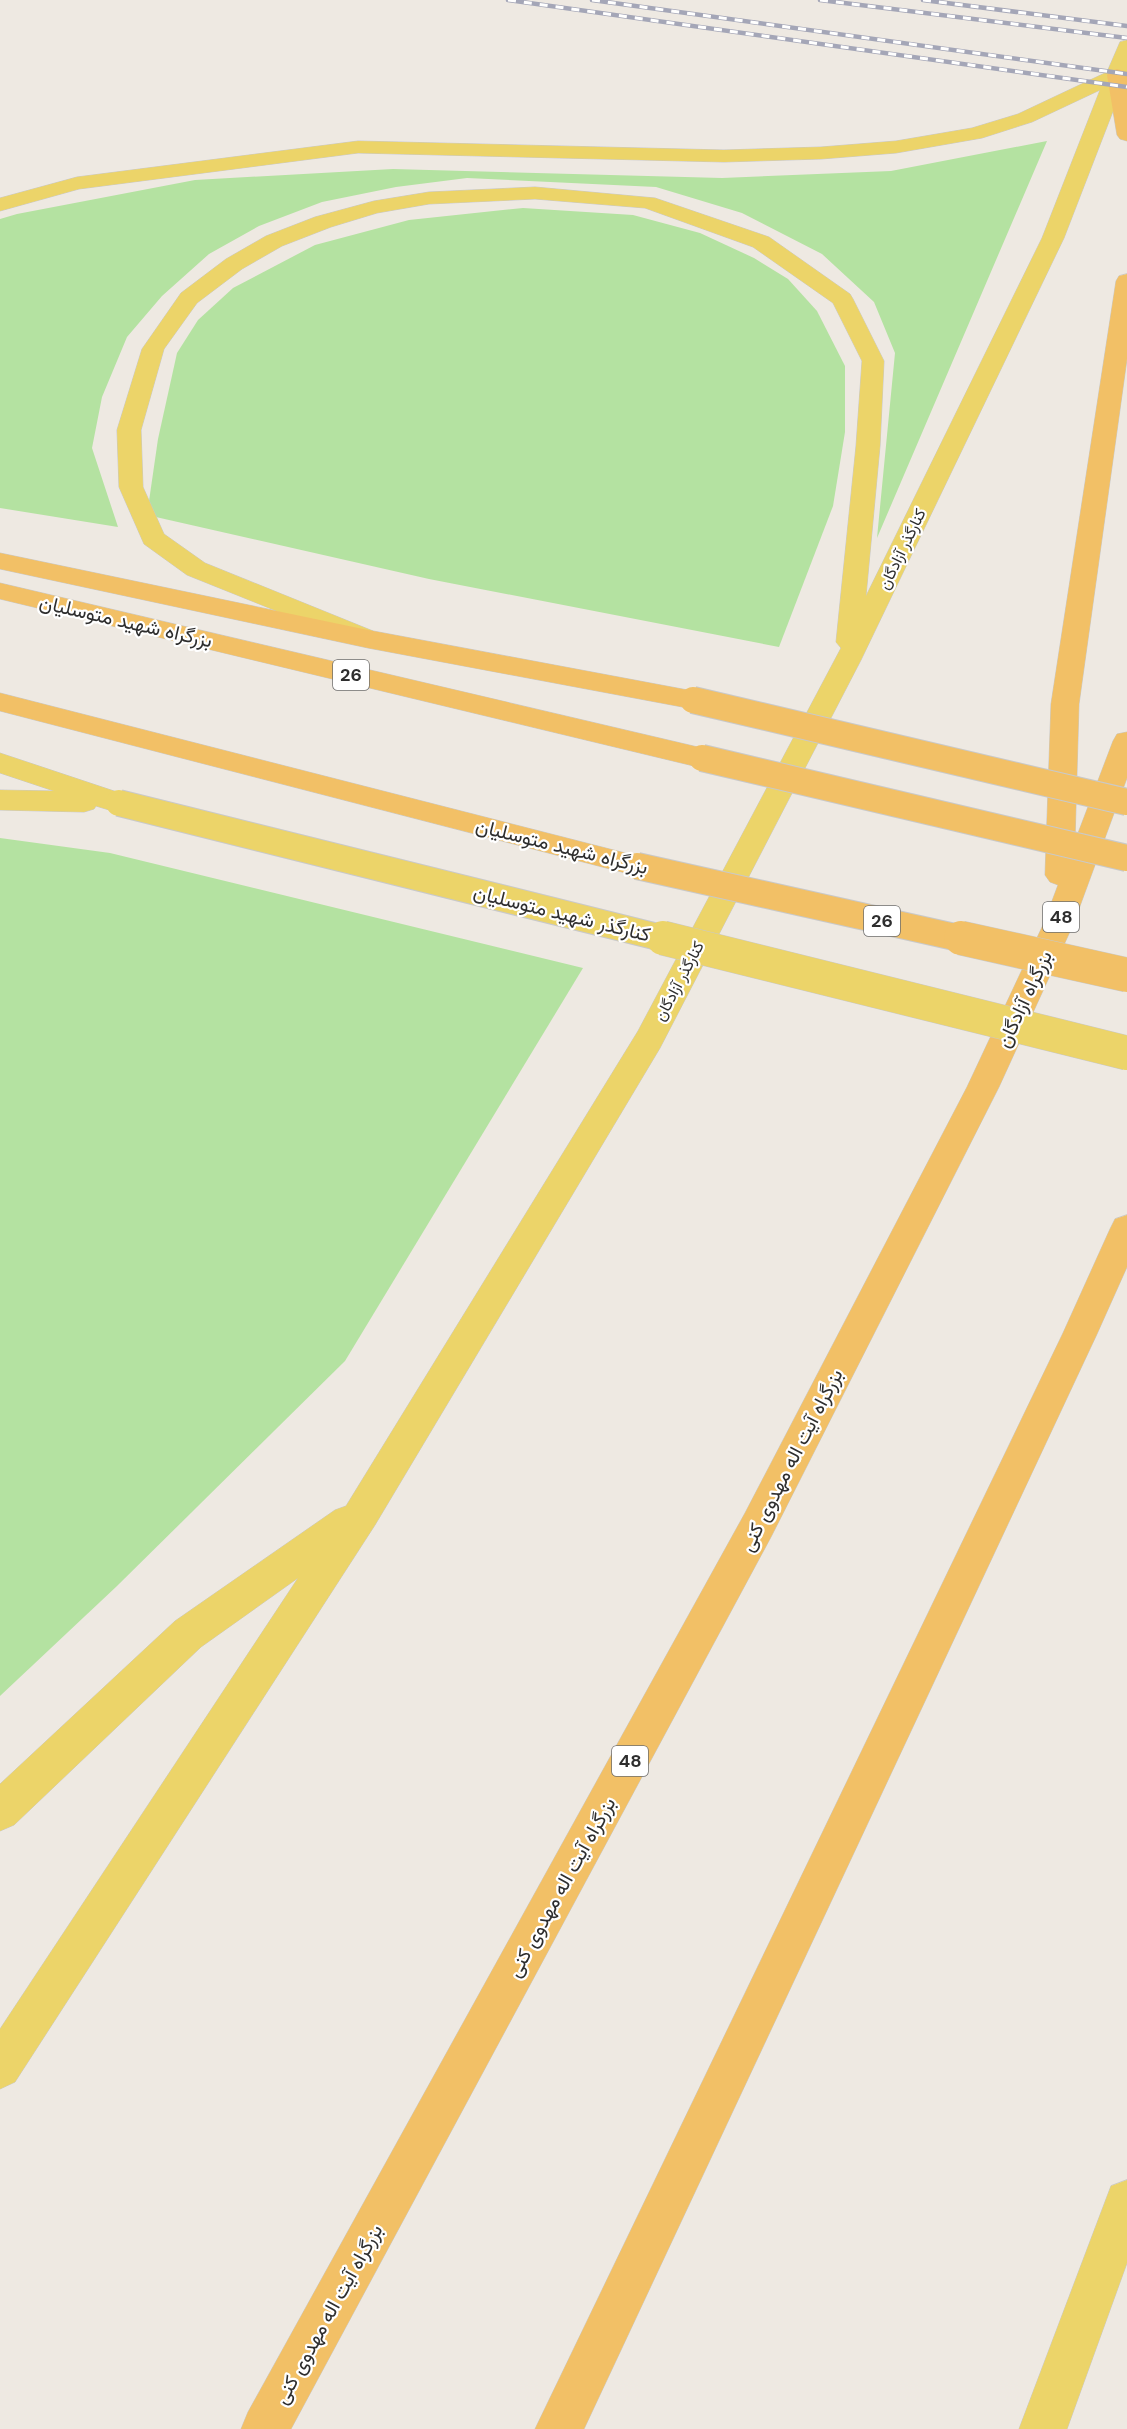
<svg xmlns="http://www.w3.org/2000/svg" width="1127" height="2429" viewBox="0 0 1127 2429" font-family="'DM Sans',Vazirmatn,sans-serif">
  <rect width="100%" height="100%" fill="#eee9e2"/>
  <g fill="#b4e2a1">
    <path d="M1047 141 877 538 895 353 874 302 822 254 742 213 656 187 467 178 396 187 322 202 259 226 209 254 162 296 127 337 102 397 92 448 118 527 0 508V219L17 214 195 180 393 169 722 178 891 171Z"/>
    <path d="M523 208 633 215 700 233 754 258 788 279 817 311 845 366V432L833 506 779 647 429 579 147 515 158 439 177 353 198 320 233 288 315 245 409 220Z"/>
    <path d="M0 838 110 853 583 968 345 1361 117 1586 0 1696Z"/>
  </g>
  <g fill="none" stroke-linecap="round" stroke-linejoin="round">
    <g stroke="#c9c9c9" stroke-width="1">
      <g id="primary">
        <path d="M1127 40V75L1064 238 861 660 660 1048 375 1525 15 2082 0 2089V2029L298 1578 201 1647 14 1825 0 1831V1784L175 1621 335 1510 346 1506 638 1031 841 648 836 642 856 446 862 361 833 303 753 247 645 208 535 199 429 204 377 213 331 227 282 246 242 269 197 303 164 349 141 430 143 487 164 534 205 563 373 631 377 637 373 643 364 646 187 575 144 544 119 487 117 430 142 349 181 293 226 259 266 236 315 217 374 201 429 192 535 187 655 198 769 237 850 294 853 299 884 361 880 446 866 596 1042 238 1100 90 1032 122 982 138 896 153 821 159 724 162 358 153 79 189 0 211V198L77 177 358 141 724 150 821 147 896 141 972 128 1018 114 1107 72 1120 42Z"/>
        <path d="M0 753 129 796 133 803 129 810 119 813 96 806 94 809 84 812 0 810V790L54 791 0 773Z"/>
        <path d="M1127 2180V2263L1067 2429H1019L1111 2186Z"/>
      </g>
    </g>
    <g stroke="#c9c9c9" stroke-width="1">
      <g id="trunk">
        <path d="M1117 69 1124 71 1127 76V141L1120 139 1117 135 1107 75 1110 71Z"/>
        <path d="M1127 274V359L1079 704 1075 841 1113 741 1117 734 1127 732V778L1073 925 999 1087 771 1537 291 2429H241L248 2412 745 1513 967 1087 1043 925 1058 885 1050 882 1045 875 1051 704 1116 281 1119 276Z"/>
        <path d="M0 553 368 630 693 691 703 694 706 700 703 706 693 709 368 648 0 569Z"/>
        <path d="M0 583 702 748 712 751 716 758 712 765 702 768 0 599Z"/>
        <path d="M0 693 637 856 647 859 651 866 647 873 637 876 0 711Z"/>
        <path d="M1127 1215V1267L1097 1334 584 2429H535L1063 1333 1110 1229 1115 1219Z"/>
      </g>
    </g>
    <use href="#primary" fill="#ecd469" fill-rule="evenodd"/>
    <use href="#trunk" fill="#f2c066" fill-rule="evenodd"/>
    <g stroke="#a4a6b7" stroke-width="4.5">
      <g id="rail">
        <path d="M508 0 1127 87"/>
        <path d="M592 0 1127 74"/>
        <path d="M820 0 1127 38"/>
        <path d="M923 0 1127 26"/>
      </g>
    </g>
    <use href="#rail" stroke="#fff" stroke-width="3" stroke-dasharray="8" stroke-linecap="butt"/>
    <g stroke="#c9c9c9" stroke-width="28" stroke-linecap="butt">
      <path id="primary-bridge-far1" d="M119 803 670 940"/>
    </g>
    <g stroke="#c9c9c9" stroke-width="35" stroke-linecap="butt">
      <path id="primary-bridge" d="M663 938 1127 1053"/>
    </g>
    <g stroke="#c9c9c9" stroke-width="28" stroke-linecap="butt">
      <g id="trunk-bridge-far1">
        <path d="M693 700 1127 802"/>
        <path d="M702 758 1127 858"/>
        <path d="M637 866 968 940"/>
      </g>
    </g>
    <g stroke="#c9c9c9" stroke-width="35" stroke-linecap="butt">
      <path id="trunk-bridge" d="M961 938 1127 975"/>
    </g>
    <use href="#primary-bridge-far1" stroke="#ecd469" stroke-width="26"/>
    <use href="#primary-bridge" stroke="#ecd469" stroke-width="34"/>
    <use href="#trunk-bridge-far1" stroke="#f2c066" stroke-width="26"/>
    <use href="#trunk-bridge" stroke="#f2c066" stroke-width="34"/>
  </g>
  <g text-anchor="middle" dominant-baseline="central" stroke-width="4.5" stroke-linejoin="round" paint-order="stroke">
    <g font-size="16" fill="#2e2e2e" stroke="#fff">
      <text transform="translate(902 549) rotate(-64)">کنارگذر آزادگان</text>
      <text transform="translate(679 981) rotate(-62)">کنارگذر آزادگان</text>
    </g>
    <g fill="#fff" stroke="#6d6d6d" stroke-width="1.5">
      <rect x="333" y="660" width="36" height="30" rx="4.5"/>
      <rect x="1043" y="902" width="36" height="30" rx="4.5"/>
      <rect x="864" y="906" width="36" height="30" rx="4.5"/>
      <rect x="612" y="1746" width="36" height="30" rx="4.5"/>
    </g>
    <g font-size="18" font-weight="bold" fill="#2e2e2e">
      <text x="351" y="675">26</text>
      <text x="1061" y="917">48</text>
      <text x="882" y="921">26</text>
      <text x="630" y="1761">48</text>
    </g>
    <g font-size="20" fill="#2e2e2e" stroke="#fff">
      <text transform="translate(126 621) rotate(13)">بزرگراه شهید متوسلیان</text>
      <text transform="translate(562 846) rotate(14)">بزرگراه شهید متوسلیان</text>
      <text transform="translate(562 913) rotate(14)">کنارگذر شهید متوسلیان</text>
      <text transform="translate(1024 999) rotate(-65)">بزرگراه آزادگان</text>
      <text transform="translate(791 1460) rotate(-63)">بزرگراه آیت اله مهدوی کنی</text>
      <text transform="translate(561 1887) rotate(-61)">بزرگراه آیت اله مهدوی کنی</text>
      <text transform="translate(328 2314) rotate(-61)">بزرگراه آیت اله مهدوی کنی</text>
    </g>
  </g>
</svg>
